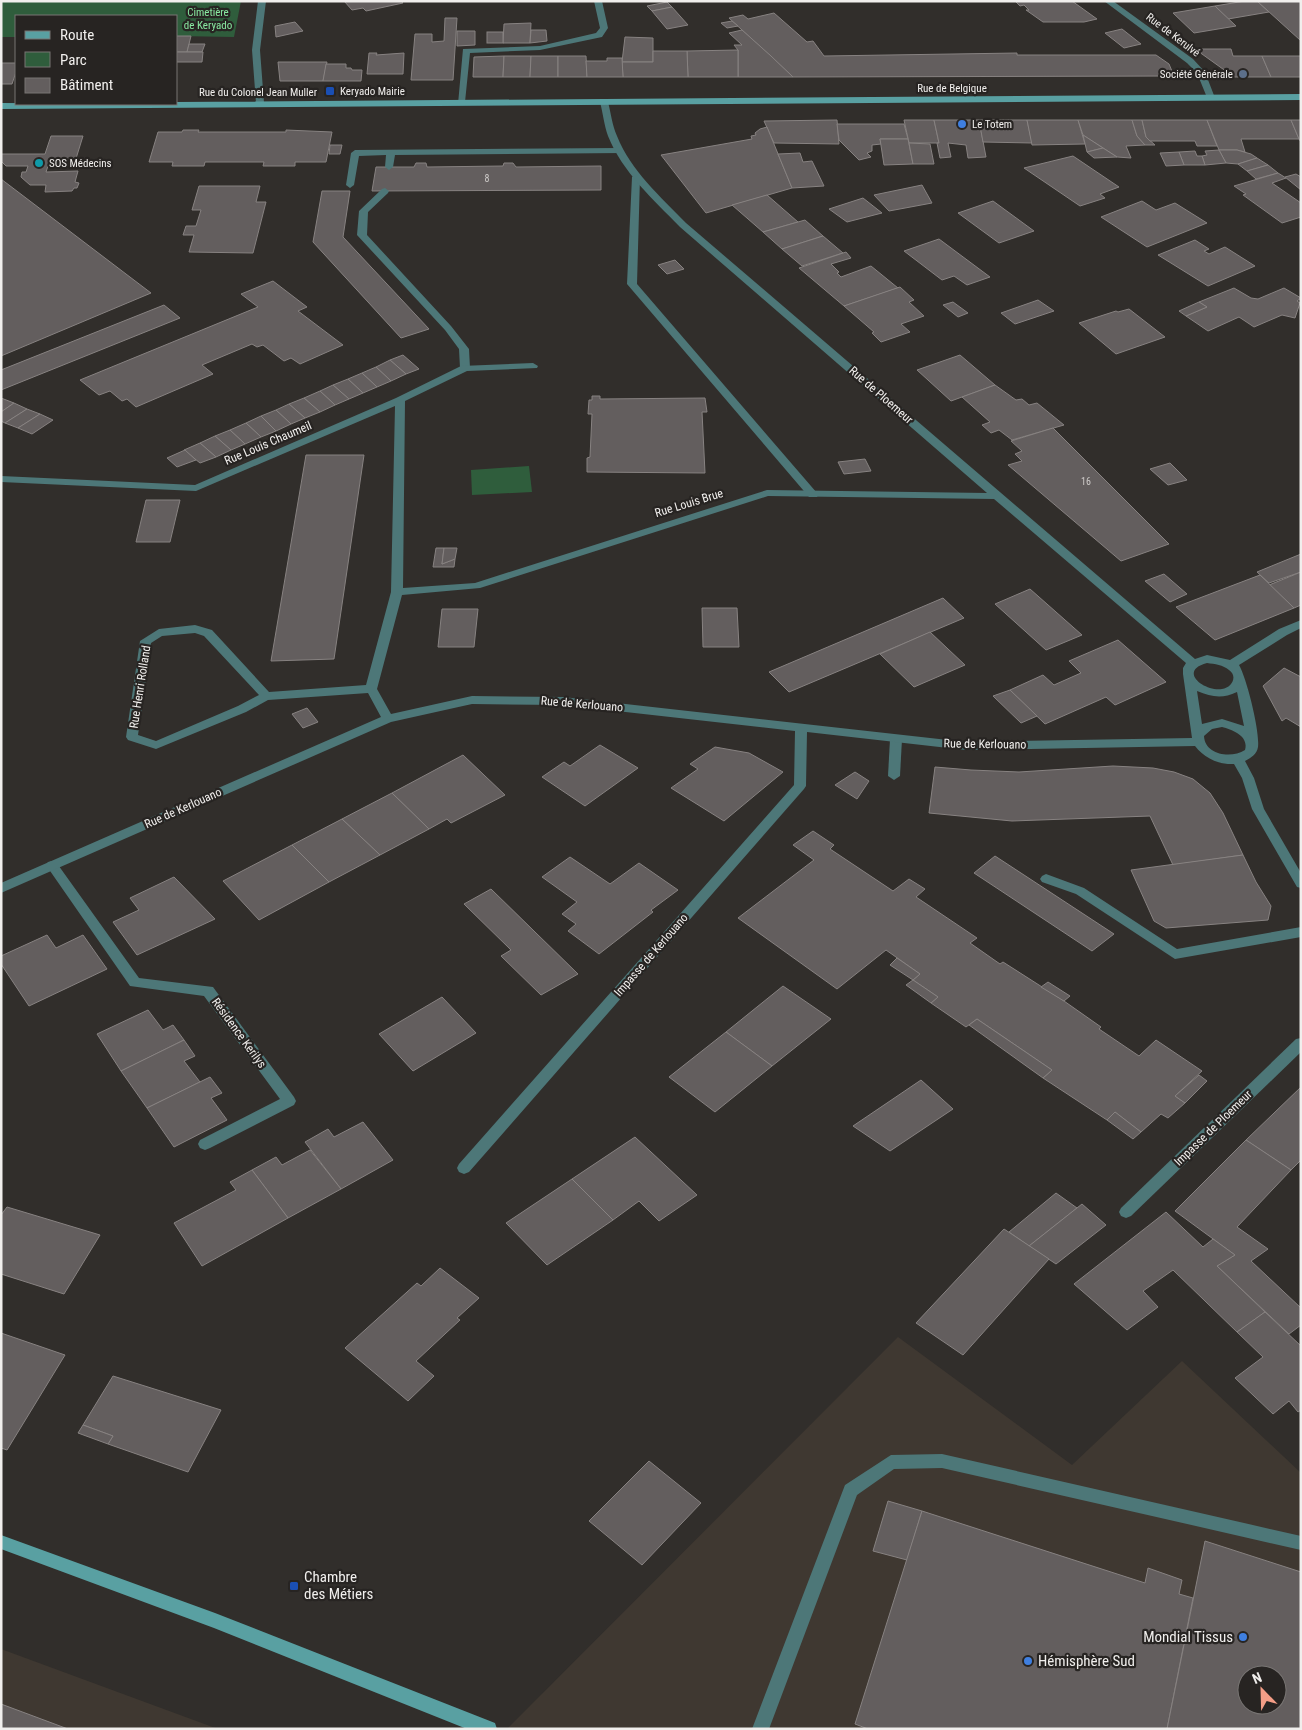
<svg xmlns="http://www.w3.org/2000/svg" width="1302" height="1730" viewBox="0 0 1302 1730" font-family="'Roboto Condensed',sans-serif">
  <rect width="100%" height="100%" fill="#312e2b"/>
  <g fill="#3f3831" fill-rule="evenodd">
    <path d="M898 1337 1072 1465 1182 1361 1301 1473V1729H507ZM1247 1675H1277V1705H1247Z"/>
    <path d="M1 1649 218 1729H1Z"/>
  </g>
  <g fill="#2f5d3c">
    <path d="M1 1H241L234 37 176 36V16H16V37H1Z"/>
    <path d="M529 466 532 492 472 495 471 470Z"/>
  </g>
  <g fill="#635e5e" stroke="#878281" fill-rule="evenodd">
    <path d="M344 1H401L403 3 366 11 363 8 352 10Z"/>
    <path d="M1015 1H1072L1097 19 1084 22H1043L1026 10H1029L1024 5 1020 6Z"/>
    <path d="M1245 1H1257L1269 12 1228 19 1215 6Z"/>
    <path d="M1257 1H1301V40H1300Z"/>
    <path d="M667 2 672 7 652 11 647 6Z"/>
    <path d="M1215 6 1236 26 1194 33 1173 13Z"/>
    <path d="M672 7 688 25 667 29 652 11Z"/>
    <path d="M774 13 807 42 813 41 824 56 1017 53V55H1156L1169 64 1174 76 793 77 729 18 743 15 748 19Z"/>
    <path d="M445 18H457L453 80H411L415 34H432V42L444 41Z"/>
    <path d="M732 21 738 26 727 28 721 23Z"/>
    <path d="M295 22 303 31 276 37 275 26Z"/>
    <path d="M531 23 530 43H503L504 24Z"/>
    <path d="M1122 29 1141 44 1124 48 1105 33Z"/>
    <path d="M531 30H546L547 41 530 43Z"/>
    <path d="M742 30 771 56 793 77H738V50L734 45H742L729 33Z"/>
    <path d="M457 31H475V45L457 46Z"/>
    <rect x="487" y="32" width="16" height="11"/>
    <path d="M176 36H191L187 52H176Z"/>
    <path d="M625 37 653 38V62H622Z"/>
    <path d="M189 44H205L202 52H187Z"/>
    <path d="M1195 49H1231L1233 56H1262L1271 77H1234Z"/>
    <path d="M738 50V77H688L687 51Z"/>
    <path d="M653 51H687L688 77H623L622 62H653Z"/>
    <path d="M176 52H203L202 62H176Z"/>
    <path d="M369 53H377L376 55 404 53 403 74H367Z"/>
    <path d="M504 56 503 77H473L474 57Z"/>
    <path d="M504 56H531L530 77H503Z"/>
    <path d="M531 56H558V77H530Z"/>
    <path d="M558 56H586L587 77H558Z"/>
    <path d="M1262 56H1301V77H1271Z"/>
    <path d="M607 58H622L623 77H587L586 61H607Z"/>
    <path d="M278 62H327L323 81H280Z"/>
    <path d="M1 63H16V72L12 84H1Z"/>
    <path d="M326 64H346V68H351L352 70H362L361 81H323Z"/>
    <path d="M837 120 839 144 774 143 764 121Z"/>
    <path d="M904 120H934L939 143H909Z"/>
    <path d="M934 120H979L986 157 968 158 966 145 948 143 951 157 940 158 937 143H939Z"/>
    <path d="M979 120H1027L1032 143 983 142Z"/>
    <path d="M1027 120H1078L1085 144 1032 145Z"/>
    <path d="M1078 120H1132L1137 136 1145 145 1126 146 1131 158 1117 157 1083 135Z"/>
    <path d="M1132 120H1142L1146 137 1155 145H1145L1137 136Z"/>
    <path d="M1142 120H1207L1217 146H1197L1195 141H1150L1146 137Z"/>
    <path d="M1207 120H1291L1299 139H1241L1245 152 1237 150H1219Z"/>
    <path d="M1291 120H1301V142L1299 139Z"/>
    <path d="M837 124H904L908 139H880L881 144 872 145V151L867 153 871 157 859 160 839 140Z"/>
    <path d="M767 127 792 188 706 213 661 155 752 139 751 136 756 135 755 133 760 129Z"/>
    <path d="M183 130H199L198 132H286V130L332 132 326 162H295V166H263L264 162H205L204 166H172L173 162H149L158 132H182Z"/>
    <path d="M1083 135 1103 148 1087 152Z"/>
    <path d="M51 136H83L74 165 48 166 46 172 78 171 75 182 79 183 77 188H74L72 191 45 192 46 185H30L21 177 22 172H26L28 166H6L1 161V154H45Z"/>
    <path d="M880 139H908L913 164 884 165Z"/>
    <path d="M909 143 930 144 934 164H913Z"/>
    <path d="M330 145H342L340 154H329Z"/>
    <path d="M1103 148 1117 157 1094 158 1087 152Z"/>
    <path d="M1219 150H1237L1251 154 1257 158 1238 164 1226 163Z"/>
    <path d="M1219 150 1226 163 1205 165 1202 156 1207 155 1205 151Z"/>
    <path d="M1195 151 1197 156H1202L1205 165H1184L1179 152Z"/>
    <path d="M1179 152 1184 165 1166 166 1160 153Z"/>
    <path d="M800 153 803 162 812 161 824 186 792 188 778 154Z"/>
    <path d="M1073 156 1119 187 1100 194 1105 198 1080 206 1024 168Z"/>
    <path d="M1257 158 1268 165 1247 171 1238 164Z"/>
    <path d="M416 163H426L427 167 503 166 504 163H513L516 167 601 166V190L372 191 376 167H414Z"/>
    <path d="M1268 165 1278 173 1256 179 1247 171Z"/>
    <path d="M1278 173 1286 178 1272 183 1301 203V217L1282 223 1243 195 1246 194 1234 186Z"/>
    <path d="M1296 174 1301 177V190L1285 177Z"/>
    <path d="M1 179 151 293 1 356Z"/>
    <path d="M922 185 932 203 889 211 874 195Z"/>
    <path d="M199 186H260L256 202H266L253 253 189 252 194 235H183L186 226H196L201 210H192Z"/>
    <path d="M322 191H350L343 237 429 329 401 338 313 242Z"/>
    <path d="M767 195 798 222 763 232 732 205Z"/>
    <path d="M863 198 882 213 847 222 829 209Z"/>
    <path d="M993 201 1034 231 999 243 958 213Z"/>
    <path d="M1142 201 1156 210 1175 203 1207 223 1147 247 1101 217Z"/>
    <path d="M805 220 823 236 782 249 763 232Z"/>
    <path d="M823 236 843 253 802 266 782 249Z"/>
    <path d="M939 239 990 277 967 285 954 276 942 280 904 251Z"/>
    <path d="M1195 240 1209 249 1204 251 1209 254 1225 247 1255 266 1208 286 1158 255Z"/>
    <path d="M846 252 851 258 831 264 839 272 837 273 841 277 871 266 898 288 844 306 799 268Z"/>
    <path d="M675 260 684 269 667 274 658 265Z"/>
    <path d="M273 281 307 307 298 311 343 345 300 364 291 358 284 361 263 345 257 347 252 344 202 365 213 374 136 407 127 399 122 401 110 391 99 395 80 380 258 307 241 294Z"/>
    <path d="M900 287 914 300 909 302 924 316 901 324 910 332 881 342 872 333 874 332 844 306Z"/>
    <path d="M1234 288 1251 298 1258 299 1284 288 1301 298 1297 301 1300 303 1295 318 1282 315 1254 327 1239 317 1208 331 1186 316 1207 307 1199 302Z"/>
    <path d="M1038 300 1054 311 1015 324 1001 313Z"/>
    <path d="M953 302 968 313 958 317 943 305Z"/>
    <path d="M1199 302 1207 307 1186 316 1179 311Z"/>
    <path d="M164 305 180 318 1 390V370Z"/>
    <path d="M1129 309 1165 337 1116 354 1079 323 1116 311 1118 312Z"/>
    <path d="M403 355 419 369 406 374 390 360Z"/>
    <path d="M960 355 995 385 951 401 917 370Z"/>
    <path d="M390 360 406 374 391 381 376 367Z"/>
    <path d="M376 367 391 381 377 387 362 373Z"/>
    <path d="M362 373 377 387 363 393 348 379Z"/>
    <path d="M348 379 363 393 349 399 333 385Z"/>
    <path d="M333 385 349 399 335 405 320 391Z"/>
    <path d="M995 385 1016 400 1022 399 1029 405 1037 403 1064 425 1012 440 999 430 991 433 982 425 990 422 962 397Z"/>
    <path d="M320 391 335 405 320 412 304 398Z"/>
    <path d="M592 396H600V399L705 398 707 412H702L705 473 587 472V458L590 457 592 414H588L589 400H592Z"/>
    <path d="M1 398 14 403 1 412Z"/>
    <path d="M304 398 320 412 305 418 289 404Z"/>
    <path d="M14 403 27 409 5 423 1 421V412Z"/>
    <path d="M289 404 305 418 291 424 276 410Z"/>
    <path d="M27 409 40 414 18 428 5 423Z"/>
    <path d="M276 410 291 424 276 431 261 416Z"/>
    <path d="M40 414 53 420 32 434 18 428Z"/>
    <path d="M261 416 276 431 261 437 246 423Z"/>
    <path d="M246 423 261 437 245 444 230 430Z"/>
    <path d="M1053 428 1169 544 1121 561 1008 465 1022 461 1015 454 1022 451 1011 441Z"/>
    <path d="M230 430 245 444 231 450 215 436Z"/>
    <path d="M215 436 231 450 216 457 200 443Z"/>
    <path d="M200 443 216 457 200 463 184 450Z"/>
    <path d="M185 450 196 460 177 467 167 458Z"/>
    <path d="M306 455H364L334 659 271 661Z"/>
    <path d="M865 459 871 471 844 474 838 462Z"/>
    <path d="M1170 463 1187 480 1168 485 1150 469Z"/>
    <path d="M146 500H180L170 542H136Z"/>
    <path d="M436 548H444L442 564 455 559 454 567H433Z"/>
    <path d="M444 548H457L455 559 442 564Z"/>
    <path d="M1301 554V572L1269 583 1257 572Z"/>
    <path d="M1301 572V605L1294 608 1269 585Z"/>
    <path d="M1164 574 1187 594 1170 602 1145 581Z"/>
    <path d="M1260 575 1294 608 1215 640 1176 607Z"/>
    <path d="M1030 589 1082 635 1046 650 995 604Z"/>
    <path d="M943 598 964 618 789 692 769 672Z"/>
    <path d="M702 608H737L739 647H703Z"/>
    <path d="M442 609H478L474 647H438Z"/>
    <path d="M930 632 965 665 914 687 880 654Z"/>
    <path d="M1118 640 1166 682 1115 705 1106 697 1045 724 1010 690 1043 675 1054 685 1081 673 1069 661Z"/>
    <path d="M1284 668 1301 677V727L1286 718 1282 721 1263 686Z"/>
    <path d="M1010 690 1037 716 1021 723 993 696Z"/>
    <path d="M307 708 318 722 303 728 292 714Z"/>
    <path d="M600 745 638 768 585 806 542 777 564 762 570 766Z"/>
    <path d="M715 747 749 753 783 772 724 821 671 788 698 769 690 764Z"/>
    <path d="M463 755 505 795 451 823 447 819 429 829 392 793Z"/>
    <path d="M1113 766 1153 768 1174 772 1193 779 1210 793 1223 813 1243 855 1173 865 1150 816 1012 821 929 813 935 767 971 770 1019 772Z"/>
    <path d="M855 772 869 781 857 799 835 785Z"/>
    <path d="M392 793 429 829 380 855 342 819Z"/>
    <path d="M342 819 380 855 329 882 292 845Z"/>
    <path d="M813 831 834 845 830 849 893 891 909 879 925 889 916 897 977 938 970 943 1000 964 1003 962 1064 1001 1101 1027 1099 1029 1139 1056 1156 1040 1202 1071 1175 1096 1185 1103 1168 1118 1161 1114 1141 1132 1115 1112 1107 1120 1043 1078 1052 1070 977 1019 966 1027 931 1003 938 997 913 980 920 974 886 950 837 989 738 918 814 860 793 845Z"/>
    <path d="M292 845 329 882 259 920 223 881Z"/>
    <path d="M1243 855 1256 882 1271 906 1268 920 1166 928 1154 921 1131 870Z"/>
    <path d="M995 856 1114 934 1092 951 974 873Z"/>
    <path d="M570 857 610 884 639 863 678 890 651 910 653 912 599 954 568 931 576 924 562 914 577 902 542 877Z"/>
    <path d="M174 877 215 919 137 955 113 922 139 910 130 898Z"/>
    <path d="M491 889 578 974 541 995 501 956 511 950 464 904Z"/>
    <path d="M47 935 56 948 83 935 107 969 29 1006 1 964V956Z"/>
    <path d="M897 958 920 974 913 980 890 965Z"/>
    <path d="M913 980 938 997 931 1003 906 985Z"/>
    <path d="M1048 982 1070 996 1064 1001 1041 987Z"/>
    <path d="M783 986 831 1019 772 1066 726 1032Z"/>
    <path d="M442 997 476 1033 413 1071 379 1034Z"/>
    <path d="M148 1010 163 1030 173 1025 184 1040 121 1071 97 1034Z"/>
    <path d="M977 1019 1052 1070 1043 1078 969 1025Z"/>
    <path d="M726 1032 772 1066 715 1112 669 1077Z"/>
    <path d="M184 1040 195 1056 184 1061 200 1082 147 1108 121 1071Z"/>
    <path d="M1199 1075 1207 1081 1185 1103 1175 1096Z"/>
    <path d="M210 1077 222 1093 211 1098 227 1120 174 1147 147 1108Z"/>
    <path d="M921 1080 953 1109 890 1151 853 1126Z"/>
    <path d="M1301 1087V1160L1291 1170 1246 1140Z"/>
    <path d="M1115 1112 1141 1132 1133 1139 1107 1120Z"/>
    <path d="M363 1122 393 1160 341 1189 305 1142 328 1129 334 1137Z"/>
    <path d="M635 1137 697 1195 659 1221 639 1201 613 1220 572 1179Z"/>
    <path d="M1246 1140 1291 1170 1237 1227 1268 1249 1251 1261 1301 1308V1325L1289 1334 1217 1266 1235 1255 1175 1211Z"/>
    <path d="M310 1150 341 1189 288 1218 252 1170 276 1157 282 1165Z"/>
    <path d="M252 1170 288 1218 202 1266 174 1223 236 1190 230 1182Z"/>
    <path d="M572 1179 613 1220 547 1265 506 1223Z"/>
    <path d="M1056 1193 1077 1208 1029 1246 1009 1232Z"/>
    <path d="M1082 1204 1106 1225 1056 1264 1029 1246Z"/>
    <path d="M7 1207 100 1235 64 1294 1 1274V1215Z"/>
    <path d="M1166 1212 1203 1247 1213 1239 1235 1255 1217 1266 1265 1312 1237 1332 1173 1270 1143 1291 1158 1307 1127 1330 1074 1284Z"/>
    <path d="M1004 1229 1049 1259 963 1355 916 1323Z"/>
    <path d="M440 1268 479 1298 457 1318 460 1320 416 1361 434 1376 408 1401 345 1348 417 1283 421 1286Z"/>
    <path d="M1265 1312 1301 1346V1410L1298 1412 1289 1401 1273 1414 1235 1378 1263 1357 1237 1332Z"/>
    <path d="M1 1333 65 1355 7 1450 1 1448Z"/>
    <path d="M113 1376 221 1410 188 1472 108 1444 113 1436 83 1425Z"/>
    <path d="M83 1425 113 1436 108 1444 78 1433Z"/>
    <path d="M649 1461 701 1503 642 1565 589 1521Z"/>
    <path d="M888 1501 922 1511 907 1560 873 1551Z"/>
    <path d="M922 1511 1145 1583 1148 1568 1182 1580 1179 1594 1193 1598 1167 1729H868L855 1724Z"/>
    <path d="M1205 1541 1301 1572V1729H1167ZM1247 1675H1277V1705H1247Z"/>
    <path d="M1 1704 68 1729H1Z"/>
  </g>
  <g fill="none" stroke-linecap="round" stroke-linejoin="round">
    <g fill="#4d7778" fill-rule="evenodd">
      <path d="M258 1H266L260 50 264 103 260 106 256 103 252 50Z"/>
      <path d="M620 148 623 149V153L395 155 393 167 389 170 385 167 386 155 359 156 354 185 350 188 346 185 351 153 355 150Z"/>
      <path d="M636 174 640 177 637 284 817 493 818 495 817 497H809L627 284 632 177Z"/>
      <path d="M385 188 389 191 388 193 368 212 367 235 451 326 469 349 470 368 469 370 465 371 460 368 459 349 445 330 357 235 359 211 382 189Z"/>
      <path d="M896 735 902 739 900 776 894 780 888 776 890 739Z"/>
      <path d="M52 861 56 862 139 978 213 987 294 1097 296 1101 294 1105 210 1148 205 1150 200 1148 198 1144 200 1140 280 1099 204 996 130 986 48 868 46 865 48 862Z"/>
      <path d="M1046 874 1084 888 1177 949 1301 927V937L1175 959 1076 894 1042 882 1040 879 1042 876Z"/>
      <path d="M942 1454 1301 1536V1550L942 1468 894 1469 857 1495 769 1729H752L845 1485 891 1455Z"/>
    </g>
    <g fill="#4d7778" fill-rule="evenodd">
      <path d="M594 1H602L608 28 602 37 540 50 470 53 465 102 458 104 463 49 540 46 596 33 600 28Z"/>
      <path d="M1104 1H1113L1193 59 1205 72 1215 98 1214 100H1208L1197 73 1187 63Z"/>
      <path d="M604 99 608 102C611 113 612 125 617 136 631 171 660 196 686 223L1195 659 1207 655 1230 660 1279 629 1301 620V628L1287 635 1239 665C1247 679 1260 732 1258 747 1257 754 1251 758 1245 761L1254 778 1264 809 1301 873V888L1297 887 1252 809 1242 778 1234 764C1219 765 1204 758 1195 746L966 750 807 732 806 786 804 789 469 1172 464 1174 459 1172 457 1168 459 1164 794 785 795 731 563 705 472 704 391 722 1 893V883L381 717 368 693 268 700 246 712 156 749 128 740 126 737 140 641 159 629 195 625 212 630 269 692 366 685 391 592 395 406 196 491 1 482V476L195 485 396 398 461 366 533 363 538 366 537 368 467 371 405 401 403 588 475 583 767 490 987 493 680 227C653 199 623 173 608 136 604 125 603 113 600 102ZM768 496 994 499 1186 663 1183 668V674L1192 738 966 742 563 697 472 696 391 714 377 689 402 595 480 588ZM195 633 204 636 259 695 238 706 156 741 138 735 151 643 162 636ZM1207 663C1215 664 1223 665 1229 670 1238 676 1232 688 1222 689 1205 692 1177 671 1207 663ZM1197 691C1212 697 1222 699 1237 692L1244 726 1222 719 1202 724ZM1222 727C1233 730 1249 736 1245 750 1231 759 1205 755 1204 736L1212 729Z"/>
      <path d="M1301 1038V1052L1131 1216 1126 1218 1121 1216 1119 1212 1121 1208 1296 1039Z"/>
    </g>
    <g fill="#59a0a2" fill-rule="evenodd">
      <path d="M1301 94V100L1 109V103L176 104V102Z"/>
      <path d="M1 1535 215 1613 495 1723 497 1729H467L214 1628 1 1549Z"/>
    </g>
  </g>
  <circle fill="#5c6f8a" stroke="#272422" stroke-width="2" cx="1243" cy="74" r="5"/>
  <g fill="#1a4fb4" stroke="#272422" stroke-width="2">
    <rect x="325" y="86" width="10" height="10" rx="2.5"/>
    <rect x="289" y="1581" width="10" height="10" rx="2.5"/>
  </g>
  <g fill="#3f7fe0" stroke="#272422" stroke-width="2">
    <circle cx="962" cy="124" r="5"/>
    <circle cx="1243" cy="1637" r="5"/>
    <circle cx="1028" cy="1661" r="5"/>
  </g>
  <circle fill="#0f9aa8" stroke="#272422" stroke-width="2" cx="39" cy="163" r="5"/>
  <g text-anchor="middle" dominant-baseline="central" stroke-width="4.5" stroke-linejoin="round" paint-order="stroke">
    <g font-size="10" fill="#cecbc9">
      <text x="487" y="178">8</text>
      <text x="1086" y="481">16</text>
    </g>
    <g font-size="11" fill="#88e7a0" stroke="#272422">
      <text x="208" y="12">Cimetière<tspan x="208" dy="13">de Keryado</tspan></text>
    </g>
    <g font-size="11" fill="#f1efed" stroke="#272422">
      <text transform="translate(1173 35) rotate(37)">Rue de Kerulvé</text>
      <text x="952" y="88">Rue de Belgique</text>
      <text x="258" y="92">Rue du Colonel Jean Muller</text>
    </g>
    <g font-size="11" fill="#f1efed" stroke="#272422" text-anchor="start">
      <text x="1233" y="74" text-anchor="end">Société Générale</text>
      <text x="340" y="91">Keryado Mairie</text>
      <text x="972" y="124">Le Totem</text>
      <text x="49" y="163">SOS Médecins</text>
    </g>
    <g font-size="12" fill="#f1efed" stroke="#272422">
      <text transform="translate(881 395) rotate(41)">Rue de Ploemeur</text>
      <text transform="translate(268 443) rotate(-23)">Rue Louis Chaumeil</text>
      <text transform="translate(689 503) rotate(-17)">Rue Louis Brue</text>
      <text transform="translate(140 687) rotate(-81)">Rue Henri Rolland</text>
      <text transform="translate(582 704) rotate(5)">Rue de Kerlouano</text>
      <text transform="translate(985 744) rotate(1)">Rue de Kerlouano</text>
      <text transform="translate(183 808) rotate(-24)">Rue de Kerlouano</text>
      <text transform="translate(651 955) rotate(-49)">Impasse de Kerlouano</text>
      <text transform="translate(239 1033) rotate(54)">Résidence Kerilys</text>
      <text transform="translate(1213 1128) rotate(-44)">Impasse de Ploemeur</text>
    </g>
    <g font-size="15" fill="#f1efed" stroke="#272422" text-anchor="start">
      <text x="304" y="1577">Chambre<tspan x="304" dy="17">des Métiers</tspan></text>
      <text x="1233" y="1637" text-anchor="end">Mondial Tissus</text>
      <text x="1038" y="1661">Hémisphère Sud</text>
    </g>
  </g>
  <rect width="1302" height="1730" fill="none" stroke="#f1efed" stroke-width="5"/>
  <rect x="15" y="15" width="162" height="90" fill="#272422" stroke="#787573"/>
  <rect x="25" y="31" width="25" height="8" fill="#59a0a2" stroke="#787573"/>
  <text x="60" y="40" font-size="15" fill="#f1efed">Route</text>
  <rect x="25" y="52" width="25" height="15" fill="#2f5d3c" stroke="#787573"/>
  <text x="60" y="65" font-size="15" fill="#f1efed">Parc</text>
  <rect x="25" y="78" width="25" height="15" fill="#635e5e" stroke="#787573"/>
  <text x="60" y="90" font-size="15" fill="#f1efed">Bâtiment</text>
  <g transform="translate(1262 1690) rotate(337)"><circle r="24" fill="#272422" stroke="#787573"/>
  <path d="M0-4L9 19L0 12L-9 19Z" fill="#f49e87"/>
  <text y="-8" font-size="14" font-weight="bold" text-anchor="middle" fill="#f1efed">N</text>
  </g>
</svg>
